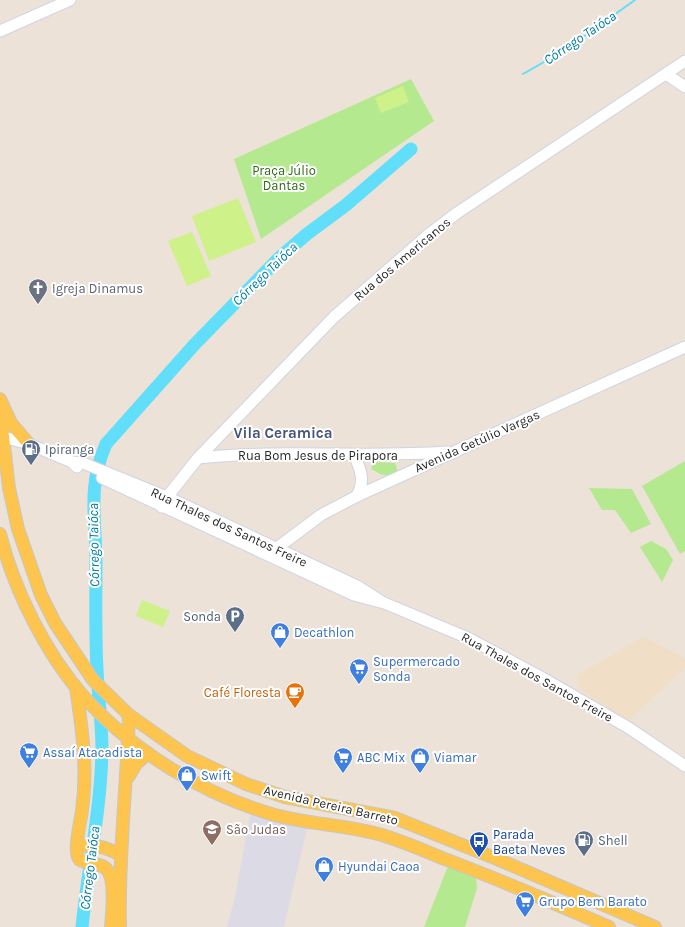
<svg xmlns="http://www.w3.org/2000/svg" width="685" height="927" viewBox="0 0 685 927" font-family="Karla,sans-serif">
  <rect width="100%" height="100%" fill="#ede2d8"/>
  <path fill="#dcdae4" d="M250 815 307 828 284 927H227L235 897Z"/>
  <path fill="#f0dfc6" d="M643 637 685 658V668L628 721 579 689 577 675Z"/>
  <g fill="#b5e98f">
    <path d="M411 79 434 121 261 239 234 159Z"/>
    <path d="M685 461V551L680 554 642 486Z"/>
    <path d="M374 462 395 463 398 472 390 476 380 474 371 469Z"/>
    <path d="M589 488 632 489 651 524 631 533 615 510H602Z"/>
    <path d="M651 541 666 549 673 560 662 582 640 547Z"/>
    <path d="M448 866 471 874 476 878 477 888 465 927H424Z"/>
  </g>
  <g fill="#cef189">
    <path d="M403 86 409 102 381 113 375 98Z"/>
    <path d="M238 198 256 242 209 261 192 216Z"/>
    <path d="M192 232 211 276 187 286 168 241Z"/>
    <path d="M142 600 170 611 163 627 136 616Z"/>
  </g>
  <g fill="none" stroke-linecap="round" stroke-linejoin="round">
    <path stroke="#60defa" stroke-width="2" d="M523 74 565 50 635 0"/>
    <path stroke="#60defa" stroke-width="13" d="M82 927C88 868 101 809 102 750 102 723 98 696 97 669 95 631 96 594 96 557 95 515 88 485 106 444L194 345 279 258 307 234 346 205 411 149"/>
    <g stroke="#ced4e3" stroke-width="13">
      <g id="secondary">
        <path d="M0 31 70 0"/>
        <path d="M666 74 685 87"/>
        <path d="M0 436 29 444 72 462 77 467"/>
        <path d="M198 458C281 449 364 458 447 452"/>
        <path d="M72 462 83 463 167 497 357 586 382 602 468 638 539 676 629 728 685 766"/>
        <path d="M357 462C363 475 363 484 357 496"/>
        <path d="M102 478 354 595 380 602"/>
        <path d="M162 507 167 497 198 458 334 317 428 235 457 213 685 61"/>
        <path d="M257 550 277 548 321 515 357 496 685 347"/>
      </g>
    </g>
    <g stroke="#c7c7c7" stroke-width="14">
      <g id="primary">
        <path d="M0 399 11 423 29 444"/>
        <path d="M0 411 9 488 18 529 41 595 55 623 93 680 129 715 187 756 246 784 285 797 395 818 497 859 655 927"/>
        <path d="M0 534C14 590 46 654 84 697 132 750 199 792 268 813 306 825 347 824 385 836 404 842 423 850 442 858 498 879 554 903 609 927"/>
        <path d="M76 688C82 728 88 769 82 810 81 821 72 853 80 860 87 864 97 863 104 867 117 875 112 913 111 927"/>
        <path d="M129 776 136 764 148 753"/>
        <path d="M77 849C86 840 111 849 120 855"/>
        <path d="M120 927C118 856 127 786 129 715"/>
      </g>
    </g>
    <use href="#secondary" stroke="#fff" stroke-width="11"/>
    <use href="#primary" stroke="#fdc54d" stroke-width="12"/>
  </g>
  <defs>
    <g id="church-pin" transform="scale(1)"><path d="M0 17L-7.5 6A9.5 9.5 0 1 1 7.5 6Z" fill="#6b7280" stroke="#fff"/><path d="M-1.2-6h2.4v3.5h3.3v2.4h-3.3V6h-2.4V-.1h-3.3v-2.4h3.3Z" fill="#fff"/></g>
    <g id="fuel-pin" transform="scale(1)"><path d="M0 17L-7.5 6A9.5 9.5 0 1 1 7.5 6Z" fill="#5c6f8a" stroke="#fff"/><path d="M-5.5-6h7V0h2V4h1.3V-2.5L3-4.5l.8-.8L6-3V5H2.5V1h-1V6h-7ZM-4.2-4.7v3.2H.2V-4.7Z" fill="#fff"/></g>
    <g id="parking-pin" transform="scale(1)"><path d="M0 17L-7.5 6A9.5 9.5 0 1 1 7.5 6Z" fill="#5c6f8a" stroke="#fff"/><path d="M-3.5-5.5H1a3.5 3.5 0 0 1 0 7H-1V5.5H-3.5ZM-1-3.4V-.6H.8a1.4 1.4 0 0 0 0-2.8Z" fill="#fff"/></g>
    <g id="shop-pin" transform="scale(1)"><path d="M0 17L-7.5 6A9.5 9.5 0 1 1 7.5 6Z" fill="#3f7fe0" stroke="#fff"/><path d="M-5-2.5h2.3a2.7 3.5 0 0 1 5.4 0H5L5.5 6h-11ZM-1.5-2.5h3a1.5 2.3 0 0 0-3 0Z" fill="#fff"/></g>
    <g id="supermarket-pin" transform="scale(1)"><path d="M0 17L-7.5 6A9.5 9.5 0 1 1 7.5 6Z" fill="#3f7fe0" stroke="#fff"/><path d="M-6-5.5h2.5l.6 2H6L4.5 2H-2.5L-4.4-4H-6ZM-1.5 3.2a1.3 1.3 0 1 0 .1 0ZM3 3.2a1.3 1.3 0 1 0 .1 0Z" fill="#fff"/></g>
    <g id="cafe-pin" transform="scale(1)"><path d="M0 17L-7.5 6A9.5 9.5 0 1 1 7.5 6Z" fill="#e8710a" stroke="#fff"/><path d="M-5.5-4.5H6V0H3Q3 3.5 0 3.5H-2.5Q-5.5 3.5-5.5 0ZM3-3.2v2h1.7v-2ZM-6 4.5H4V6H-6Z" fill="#fff"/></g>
    <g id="university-pin" transform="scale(1)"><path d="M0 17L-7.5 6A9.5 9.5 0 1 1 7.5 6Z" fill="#8d6e63" stroke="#fff"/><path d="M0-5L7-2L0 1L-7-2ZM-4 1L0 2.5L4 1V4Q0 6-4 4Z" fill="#fff"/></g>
    <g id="bus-pin" transform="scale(1)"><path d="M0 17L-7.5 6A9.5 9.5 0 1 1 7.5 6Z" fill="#1a4fb4" stroke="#fff"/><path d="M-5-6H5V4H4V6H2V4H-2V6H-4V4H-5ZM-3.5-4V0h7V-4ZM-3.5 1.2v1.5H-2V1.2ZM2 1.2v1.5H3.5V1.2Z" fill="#fff"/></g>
  </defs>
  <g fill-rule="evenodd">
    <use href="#church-pin" x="38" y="288"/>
    <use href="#fuel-pin" x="31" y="449"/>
    <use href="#parking-pin" x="235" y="616"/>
    <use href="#shop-pin" x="280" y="632"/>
    <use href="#supermarket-pin" x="359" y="668"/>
    <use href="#cafe-pin" x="295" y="692"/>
    <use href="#supermarket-pin" x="29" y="752"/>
    <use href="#supermarket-pin" x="343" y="757"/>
    <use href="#shop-pin" x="420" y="757"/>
    <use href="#shop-pin" x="187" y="775"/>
    <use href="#university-pin" x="212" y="829"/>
    <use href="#fuel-pin" x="584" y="840"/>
    <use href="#bus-pin" x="479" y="841"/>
    <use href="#shop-pin" x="324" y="866"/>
    <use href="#supermarket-pin" x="525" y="901"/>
  </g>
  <g text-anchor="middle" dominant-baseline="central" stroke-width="4" stroke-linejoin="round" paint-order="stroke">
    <g font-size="13" fill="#2d6b13" stroke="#fff">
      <text x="284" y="170">Praça Júlio<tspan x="284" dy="15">Dantas</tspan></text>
    </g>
    <g font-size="13" fill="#282828" stroke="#fff">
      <text transform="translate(402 259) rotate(-40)">Rua dos Americanos</text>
      <text transform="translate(477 441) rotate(-24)">Avenida Getúlio Vargas</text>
      <text x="318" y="455">Rua Bom Jesus de Pirapora</text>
      <text transform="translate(229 527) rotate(25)">Rua Thales dos Santos Freire</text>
      <text transform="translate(537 677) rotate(29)">Rua Thales dos Santos Freire</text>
      <text transform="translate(331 805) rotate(13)">Avenida Pereira Barreto</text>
    </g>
    <g font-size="13" fill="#5b616d" stroke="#fff" text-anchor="start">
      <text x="52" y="288">Igreja Dinamus</text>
    </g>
    <g font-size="13" fill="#4e5e75" stroke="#fff" text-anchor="start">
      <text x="45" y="449">Ipiranga</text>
      <text x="221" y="616" text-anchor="end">Sonda</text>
      <text x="598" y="840">Shell</text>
    </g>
    <g font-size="13" fill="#366cbe" stroke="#fff" text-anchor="start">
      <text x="294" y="632">Decathlon</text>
      <text x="373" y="661">Supermercado<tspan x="373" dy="15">Sonda</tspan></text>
      <text x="43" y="752">Assaí Atacadista</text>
      <text x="357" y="757">ABC Mix</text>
      <text x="434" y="757">Viamar</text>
      <text x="201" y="775">Swift</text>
      <text x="338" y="866">Hyundai Caoa</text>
      <text x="539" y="901">Grupo Bem Barato</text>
    </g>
    <g font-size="13" fill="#c56008" stroke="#fff" text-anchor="end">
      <text x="281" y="692">Café Floresta</text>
    </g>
    <g font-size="13" fill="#785e54" stroke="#fff" text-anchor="start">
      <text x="226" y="829">São Judas</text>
    </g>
    <g font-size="13" fill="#164399" stroke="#fff" text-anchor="start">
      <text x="493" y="834">Parada<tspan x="493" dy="15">Baeta Neves</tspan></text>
    </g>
    <g font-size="14" font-style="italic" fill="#017aa4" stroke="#fff">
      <text transform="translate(580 38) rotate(-34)">Córrego Taióca</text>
      <text transform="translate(265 274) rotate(-44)">Córrego Taióca</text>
      <text transform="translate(94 545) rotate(-91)">Córrego Taióca</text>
      <text transform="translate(90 868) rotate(-83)">Córrego Taióca</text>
    </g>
    <g font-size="15" font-weight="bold" fill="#45547d" stroke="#fff">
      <text x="283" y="433">Vila Ceramica</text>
    </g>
  </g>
</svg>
